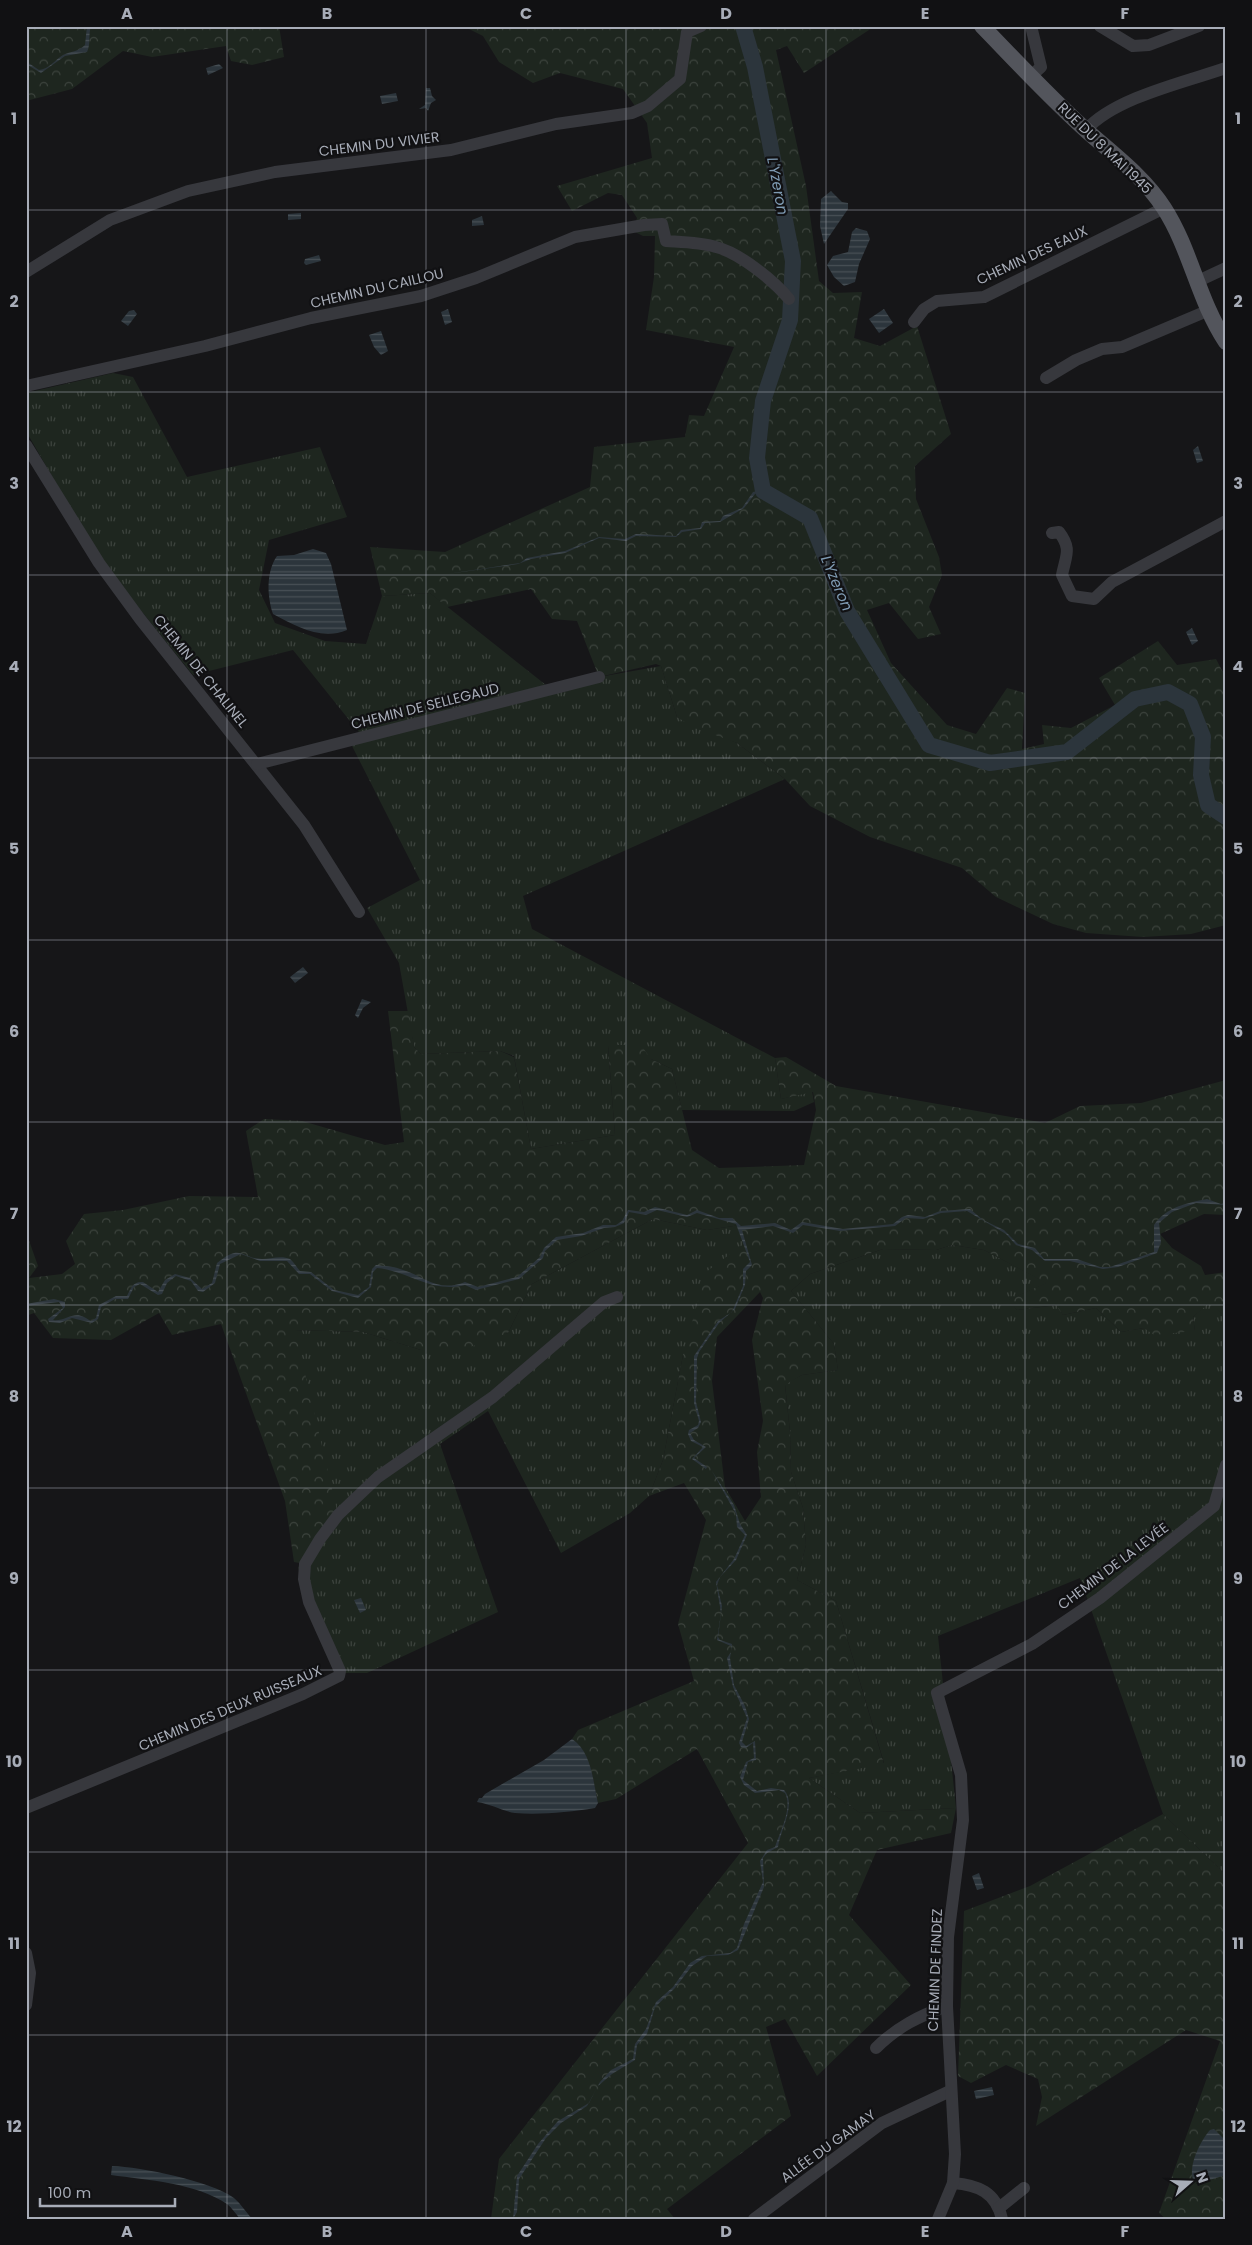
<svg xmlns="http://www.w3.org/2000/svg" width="1252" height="2245" viewBox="0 0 1252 2245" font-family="Poppins,sans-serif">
  <defs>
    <pattern id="grass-tufts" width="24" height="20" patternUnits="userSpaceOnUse" patternTransform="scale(1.25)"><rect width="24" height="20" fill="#1e261f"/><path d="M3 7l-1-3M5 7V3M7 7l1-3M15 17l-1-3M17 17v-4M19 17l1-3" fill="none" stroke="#3c433d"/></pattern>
    <pattern id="forest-crowns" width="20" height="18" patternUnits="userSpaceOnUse" patternTransform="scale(1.25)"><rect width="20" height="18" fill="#1e261f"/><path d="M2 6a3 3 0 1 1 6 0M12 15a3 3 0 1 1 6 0" fill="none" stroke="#3c433d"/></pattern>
    <pattern id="water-rules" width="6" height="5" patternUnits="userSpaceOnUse" patternTransform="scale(1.25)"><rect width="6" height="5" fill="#2c353c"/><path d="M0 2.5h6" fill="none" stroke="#485056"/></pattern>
  </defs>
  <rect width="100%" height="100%" fill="#161618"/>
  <g fill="url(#grass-tufts)">
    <path d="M113 373 133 377 187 477 320 447 347 517 269 540 259 590 275 623 325 641 366 644 382 596 430 593 551 689 599 677 661 666 677 717 737 743 785 779 523 896 532 929 775 1058 781 1099 812 1091 814 1102 794 1111 682 1110 672 1069 651 1059 608 1046 615 1135 531 1149 514 1056 500 1051 421 1054 414 1047 399 963 367 908 420 880 349 740 362 736 293 650 193 675 118 582 69 506 26 431V393Z"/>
    <path d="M653 1219 707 1230 740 1225 745 1243 683 1355 663 1460 649 1496 630 1513 561 1553 488 1411 440 1444 498 1612 367 1673H335L313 1622 298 1567 305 1564 294 1330 363 1332 421 1350 508 1333 532 1284Z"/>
    <path d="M952 1245 984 1250 1047 1283 1009 1300 1017 1310 1057 1305 1063 1315 1096 1308 1121 1332 1144 1328 1195 1331 1193 1317 1209 1302 1226 1317V1875L1163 1814 1080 1578 938 1636 956 1808 860 1813 809 1778 884 1763 836 1601 797 1580 806 1545 803 1508 791 1472 790 1432 785 1384 802 1375 838 1370 834 1344 791 1291 810 1274 883 1249 936 1250Z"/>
  </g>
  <g fill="url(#forest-crowns)" fill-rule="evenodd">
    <path d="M26 26H279L284 57 252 65 231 61 226 46 152 57 123 51 72 89 26 101Z"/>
    <path d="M463 26H875L804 73 787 46 776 50 806 186 819 281 833 293 862 292 854 338 880 346 917 326 951 434 915 466 916 499 939 557 942 575 929 607 941 634 918 639 889 603 867 610 891 663 947 725 976 734 1007 688 1025 693 1022 749 1044 744 1042 725 1071 728 1115 705 1099 678 1158 641 1177 665 1216 659 1226 678V925L1191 934 1143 937 1086 933 1053 924 996 897 962 868 870 837 810 806 785 779 737 743 693 727 677 717 661 666 656 664 599 677 577 621 552 619 531 589 447 607 430 593 382 596 370 547 445 552 590 487 594 447 685 437 689 415 704 416 734 347 646 330 654 277 655 236H643L633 231 637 218 622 195 608 193 572 211 557 186 652 158 647 123 623 89 560 73 533 83 499 62 483 36Z"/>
    <path d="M388 1011H409L414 1047 421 1054 500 1051 514 1057 531 1149 615 1135 608 1045H641L651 1059 672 1069 692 1150 719 1168 804 1165 816 1110 813 1092 781 1099 775 1058 786 1057 836 1086 1045 1123 1080 1106 1141 1103 1226 1080V1215L1204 1214 1160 1234 1172 1248 1201 1266 1205 1275 1226 1272V1317L1209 1303 1193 1317 1195 1331 1154 1335 1144 1328 1121 1332 1096 1308 1063 1315 1056 1305 1017 1310 1008 1300 1046 1283 984 1250 952 1245 936 1250 883 1249 810 1274 791 1291 834 1344 838 1370 802 1375 785 1385 790 1432 791 1472 803 1508 806 1545 797 1580 836 1601 884 1764 809 1778 860 1813 956 1808 951 1833 877 1850 849 1915 911 1985 817 2076 785 2019 766 2027 791 2116 667 2209 675 2219H491L499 2159 748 1843 697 1749 616 1799 598 1803C593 1782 591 1752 572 1739L578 1730 694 1681 678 1624 706 1520 684 1483 649 1496 663 1460 683 1355 706 1272 745 1243 740 1225 707 1230 653 1219 532 1284 508 1333 457 1352 421 1350 363 1332 295 1330 338 1515 305 1564 294 1562 285 1501 221 1324 172 1335 159 1313 111 1340 53 1338 34 1313 26 1316V1232L38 1266 29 1278 62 1274 75 1264 66 1241 84 1214 123 1210 189 1196 258 1197 246 1131 264 1119 302 1121 385 1145 404 1142ZM760 1292 763 1298 752 1340 763 1421 757 1452 761 1497 745 1521 725 1487 712 1381 717 1337Z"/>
    <path d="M1163 1814 1226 1875V2219H1166L1159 2213 1220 2041 1186 2030 1036 2126 1042 2097 1038 2079 1006 2065 971 2083 958 2076 964 1911 1030 1886Z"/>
  </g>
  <g fill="url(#water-rules)">
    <path d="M87 26H91C88 35 91 44 87 52L65 56 41 73 26 64 27 62 39 70C49 69 55 60 63 55 71 51 78 52 85 45Z"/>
    <path d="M219 64 223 68 208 75 206 68Z"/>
    <path d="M426 88H430L432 96 436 100 431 103 428 111 426 108 419 109 425 105Z"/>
    <path d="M396 93 398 101 382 104 380 96Z"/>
    <path d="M831 191 842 202 848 203V209L824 244 820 226 821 199Z"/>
    <path d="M301 213V219L288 220V214Z"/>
    <path d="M482 216 484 225 472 226V220Z"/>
    <path d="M856 228 867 231 870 239 859 264 855 282 844 286 834 277 827 265 833 256 848 252 852 232Z"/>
    <path d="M319 255 321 261 306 265 304 263 305 259Z"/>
    <path d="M448 309 452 322 445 325 441 312Z"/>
    <path d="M884 309 893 323 879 333 869 319Z"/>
    <path d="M134 310 137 314 128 326 121 321 129 311Z"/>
    <path d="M381 331 388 351 381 355 374 347 369 335Z"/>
    <path d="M1198 446 1203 461 1197 463 1193 450Z"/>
    <path d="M764 490 755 494 744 508 720 522 705 523 701 529 682 532 676 537 636 536 626 541 599 538 565 553 531 559 518 564 447 574 520 563 527 558 565 551 599 537 625 539 636 534 676 536 681 530 700 528 702 522 720 521 723 516 742 508 753 492Z"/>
    <path d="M313 549 326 553 331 564 347 630C321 641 296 626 273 614 267 596 266 572 277 556L294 555Z"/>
    <path d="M1192 628 1198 641 1192 645 1186 632Z"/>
    <path d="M303 967 308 973 295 983 290 977Z"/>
    <path d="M362 999 371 1002 363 1008 358 1018 355 1015Z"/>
    <path d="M1207 1199 1221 1204 1226 1203V1205L1196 1203 1172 1212 1159 1223 1161 1242 1157 1253 1118 1267 1103 1269 1070 1261H1045L1032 1250 1016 1245 1006 1234 967 1211 941 1213 923 1219 906 1218 895 1226 840 1231 803 1225 793 1233 773 1226 742 1230 752 1265 746 1271 745 1285 735 1309 719 1323 699 1352 697 1358 696 1402 701 1422 698 1428 690 1433 694 1440 706 1447 694 1458 707 1467 706 1469 692 1459 703 1447 691 1441 688 1434 689 1430 698 1425 699 1421 694 1403V1356L718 1321 732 1312 743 1286V1269L750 1262 736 1224 697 1213 687 1217 657 1210 646 1215 629 1212 624 1223 615 1227 604 1228 581 1236 557 1240 545 1251 543 1258 519 1279 476 1290 465 1285C432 1294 409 1271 377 1268L373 1272 371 1287 358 1298 332 1291 310 1274H299L287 1261H260L241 1254 220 1264 215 1283 203 1292 198 1291 191 1281 176 1276 167 1283 162 1294 158 1295 140 1284 134 1287 128 1299H115L101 1307 98 1319 92 1323 72 1318 60 1323 49 1322 48 1319 63 1308 59 1302 26 1306V1304L54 1299 65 1302V1307L53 1320C64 1322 73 1311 84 1317 87 1318 88 1320 91 1321L96 1318 99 1305 116 1296H127C131 1288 133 1281 143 1282L158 1292 165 1280 175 1274 190 1278 202 1289 212 1283 217 1263C241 1243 241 1258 262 1259 271 1259 281 1255 290 1259 294 1262 297 1268 300 1271L311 1272 334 1290 358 1295 369 1287 372 1269 376 1265C384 1266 393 1266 400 1269 425 1276 437 1293 465 1282L478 1287 517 1277 540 1257 544 1248 556 1237 583 1233 603 1225H616L622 1221 628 1210 644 1212 655 1207 687 1215 697 1210 719 1218H732L741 1226 775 1223 791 1230 802 1222 843 1229 893 1224 902 1217 908 1215 925 1217 940 1211 970 1209 983 1220 1004 1230 1018 1244 1035 1248 1044 1259H1077L1100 1267H1110L1154 1252V1225C1166 1207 1187 1203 1207 1199Z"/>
    <path d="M712 1471 734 1505 740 1524 747 1535 736 1560 720 1577 717 1585 722 1606 718 1637 720 1640 732 1644 730 1658 734 1685 745 1706 749 1719 742 1742 746 1746 755 1741 756 1760 748 1762 743 1780 757 1791 771 1788 784 1790C797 1804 780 1831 778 1847L767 1853 763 1858 764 1887 738 1950 728 1955 707 1956 692 1966 675 1988 655 2007 647 2034 637 2045 635 2060 612 2074 598 2086 587 2106 561 2123 546 2138 519 2179 517 2212 513 2219 517 2176 538 2144 558 2121 589 2103 600 2082 611 2070 633 2059 635 2044 646 2029 656 2002 673 1987 690 1963 702 1956 730 1953 737 1948 744 1924 763 1882 760 1861 767 1850 775 1847C780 1832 793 1808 785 1793L779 1790 755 1793 744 1785 740 1777 746 1762 754 1758 753 1743 746 1748 741 1747 739 1743 747 1718 733 1687 727 1658 731 1652V1646L717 1640 721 1613 716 1582 734 1559 745 1535 737 1527 736 1514Z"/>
    <path d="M361 1598 366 1610 360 1613 354 1600Z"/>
    <path d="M572 1739C592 1752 593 1782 598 1803L595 1808C570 1812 540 1815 515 1813 502 1811 491 1804 477 1802L479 1798H482L485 1794 544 1760Z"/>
    <path d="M979 1873 984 1888 977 1890 972 1876Z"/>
    <path d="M992 2087 994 2095 976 2099 974 2091Z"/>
    <path d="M1214 2129 1226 2141V2175L1206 2181 1193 2179C1188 2165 1201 2140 1210 2130Z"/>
    <path d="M112 2166C141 2167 211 2181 234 2198 241 2204 246 2212 252 2219H240C236 2214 232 2208 227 2204 196 2183 147 2180 111 2175Z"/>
  </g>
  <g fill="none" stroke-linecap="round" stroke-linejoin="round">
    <path stroke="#2c353c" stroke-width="16" d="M743 26 755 67 793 261 790 320 763 401 757 458 763 491 810 518 847 611 929 745 990 763 1067 752 1135 699 1168 692 1190 704 1203 737 1201 775 1208 805 1226 817"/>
    <g stroke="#37383d" stroke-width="12">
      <path d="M1100 26 1133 46 1149 45 1199 26"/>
      <path d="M1031 76 1041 67 1031 26"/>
      <path d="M1086 130C1114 98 1185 82 1226 68"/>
      <path d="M26 272 110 220 188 191 275 172 451 150 556 124 632 113 648 106 680 79 687 32 701 26"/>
      <path d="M1196 282 1226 268"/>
      <path d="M914 322 924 309 937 301 984 297 1164 208"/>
      <path d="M1046 378 1076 360 1102 349 1122 347 1207 311"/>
      <path d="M26 386 205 346 311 318 421 296 476 278 575 237 644 225 662 224 666 241C683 242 700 242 716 247 740 253 774 281 789 299"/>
      <path d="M26 445 99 563 140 619 304 825 359 912"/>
      <path d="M1052 533 1059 532C1072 549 1066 555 1062 575L1072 596 1094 599 1112 582 1226 521"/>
      <path d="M257 764 599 677"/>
      <path d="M26 1808 303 1694 339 1676 340 1671 309 1602 304 1579 305 1564 320 1539 338 1515 378 1477 493 1397 604 1302 617 1297"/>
      <path d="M26 1953 30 1973 26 2005"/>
      <path d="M876 2048C897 2027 919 2016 947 2006"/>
      <path d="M953 2183C978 2185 996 2192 1002 2219"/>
      <path d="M999 2208 1024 2188"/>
      <path d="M754 2219 882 2123 950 2091"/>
      <path d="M938 2219 953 2183 955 2154 947 2006 948 1937 963 1820 961 1775 937 1693 1032 1644 1100 1598 1214 1506 1226 1465"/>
    </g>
    <path stroke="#53555c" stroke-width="16" d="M982 26C1016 61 1050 98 1087 131 1114 155 1144 177 1164 208 1191 250 1198 300 1226 342"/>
  </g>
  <path fill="none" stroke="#a8adb8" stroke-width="1" stroke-opacity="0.55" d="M227 26V2219M426 26V2219M626 26V2219M826 26V2219M1025 26V2219M26 210H1226M26 392H1226M26 575H1226M26 758H1226M26 940H1226M26 1122H1226M26 1305H1226M26 1488H1226M26 1670H1226M26 1852H1226M26 2035H1226"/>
  <g text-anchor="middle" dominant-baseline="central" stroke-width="4.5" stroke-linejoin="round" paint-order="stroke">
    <g font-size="14" fill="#a8adb8" stroke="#111113">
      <text transform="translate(379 144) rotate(-7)">CHEMIN DU VIVIER</text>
      <text transform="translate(1105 148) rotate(44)">RUE DU 8 MAI 1945</text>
      <text transform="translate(1032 255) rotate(-25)">CHEMIN DES EAUX</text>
      <text transform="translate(377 288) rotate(-13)">CHEMIN DU CAILLOU</text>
      <text transform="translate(201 671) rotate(51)">CHEMIN DE CHALINEL</text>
      <text transform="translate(425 706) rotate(-14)">CHEMIN DE SELLEGAUD</text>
      <text transform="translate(1113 1566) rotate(-37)">CHEMIN DE LA LEVÉE</text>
      <text transform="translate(230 1708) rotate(-23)">CHEMIN DES DEUX RUISSEAUX</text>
      <text transform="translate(935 1970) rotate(-88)">CHEMIN DE FINDEZ</text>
      <text transform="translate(828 2146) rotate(-36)">ALLÉE DU GAMAY</text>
    </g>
    <g font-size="15" font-style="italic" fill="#7f9bb3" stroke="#111113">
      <text transform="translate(778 186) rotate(79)">L'Yzeron</text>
      <text transform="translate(837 583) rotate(67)">L'Yzeron</text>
    </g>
  </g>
  <rect width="1252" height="2245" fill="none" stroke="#111113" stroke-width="55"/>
  <g transform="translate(1190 2182) rotate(70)" stroke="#111113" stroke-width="4" paint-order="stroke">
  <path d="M0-4L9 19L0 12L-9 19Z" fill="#a8adb8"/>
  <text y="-8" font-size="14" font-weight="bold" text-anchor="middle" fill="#a8adb8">N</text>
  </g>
  <path d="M40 2198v8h135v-8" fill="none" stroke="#a8adb8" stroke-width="2.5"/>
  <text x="48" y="2198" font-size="15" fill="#a8adb8" stroke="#111113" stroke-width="4" paint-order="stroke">100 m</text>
  <rect x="28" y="28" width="1196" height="2190" fill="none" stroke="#a8adb8" stroke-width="2"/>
  <g font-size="16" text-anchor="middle" font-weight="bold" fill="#a8adb8">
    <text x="127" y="19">A</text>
    <text x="327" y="19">B</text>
    <text x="526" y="19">C</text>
    <text x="726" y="19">D</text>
    <text x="925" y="19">E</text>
    <text x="1125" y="19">F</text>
    <text x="14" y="124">1</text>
    <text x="1238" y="124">1</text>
    <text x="14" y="307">2</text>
    <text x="1238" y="307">2</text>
    <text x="14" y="489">3</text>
    <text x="1238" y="489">3</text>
    <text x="14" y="672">4</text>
    <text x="1238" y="672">4</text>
    <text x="14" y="854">5</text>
    <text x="1238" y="854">5</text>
    <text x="14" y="1037">6</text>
    <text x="1238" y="1037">6</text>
    <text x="14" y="1219">7</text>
    <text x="1238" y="1219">7</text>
    <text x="14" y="1402">8</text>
    <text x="1238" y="1402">8</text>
    <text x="14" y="1584">9</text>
    <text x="1238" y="1584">9</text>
    <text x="14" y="1767">10</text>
    <text x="1238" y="1767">10</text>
    <text x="14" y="1949">11</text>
    <text x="1238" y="1949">11</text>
    <text x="14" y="2132">12</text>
    <text x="1238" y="2132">12</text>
    <text x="127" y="2237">A</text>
    <text x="327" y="2237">B</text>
    <text x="526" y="2237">C</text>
    <text x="726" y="2237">D</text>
    <text x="925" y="2237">E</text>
    <text x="1125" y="2237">F</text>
  </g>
</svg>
